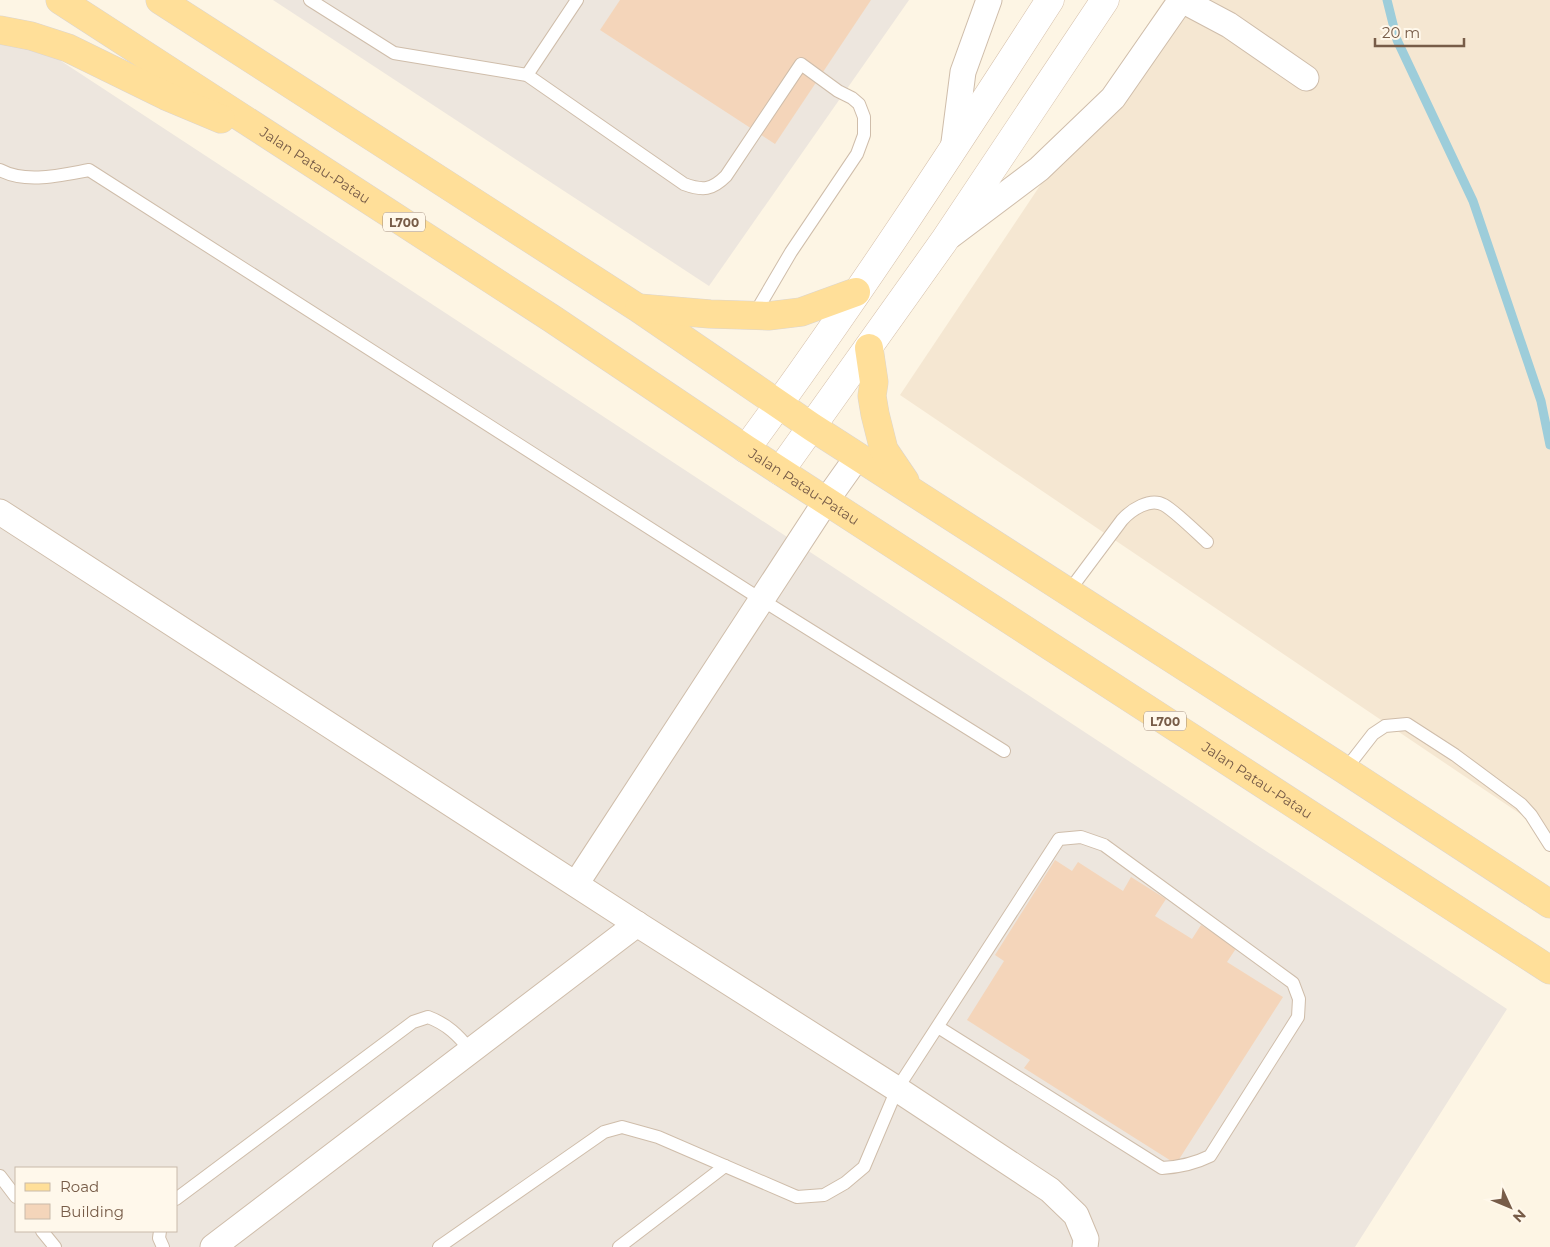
<svg xmlns="http://www.w3.org/2000/svg" width="1550" height="1247" viewBox="0 0 1550 1247" font-family="Montserrat,sans-serif">
  <rect width="100%" height="100%" fill="#fdf5e4"/>
  <path fill="#f5e7d2" d="M1164 0H1550V834L900 395Z"/>
  <g fill="#ede6de" fill-rule="evenodd">
    <path d="M273 0H909L709 286Z"/>
    <path d="M0 21 1507 1009 1355 1247H0ZM16 1168H176V1231H16Z"/>
  </g>
  <g fill="none" stroke-linecap="round" stroke-linejoin="round">
    <path stroke="#9dcdda" stroke-width="9" d="M1387 0 1397 40 1473 201 1541 401 1550 445"/>
  </g>
  <g fill="#f4d5ba">
    <path d="M620 0H871L775 144 600 30Z"/>
    <path d="M1055 860 1072 871 1078 862 1123 891 1131 877 1166 899 1155 916 1192 939 1201 925 1237 947 1227 962 1283 997 1176 1164 1024 1068 1030 1060 967 1020 1004 961 995 955Z"/>
  </g>
  <g fill="none" stroke-linecap="round" stroke-linejoin="round">
    <g stroke="#cfbdaa" stroke-width="14">
      <g id="lane">
        <path d="M310 0 394 53 527 75 684 184C703 191 712 190 726 176L801 64 838 91 852 98 859 104 864 117V135L857 154 791 252 754 315"/>
        <path d="M527 75 577 0"/>
        <path d="M0 170C26 184 61 175 89 170L762 600 1004 751"/>
        <path d="M1069 591 1122 520C1131 510 1150 497 1164 505 1176 512 1196 532 1207 542"/>
        <path d="M1345 770 1373 734 1385 726 1407 724 1455 755 1521 804 1531 815 1550 845"/>
        <path d="M0 1176 16 1197"/>
        <path d="M176 1199 413 1022 428 1017C447 1024 458 1035 471 1051"/>
        <path d="M42 1231 55 1247"/>
        <path d="M160 1231 159 1238 163 1247"/>
        <path d="M439 1247 604 1132 622 1127 658 1137 797 1197 824 1195 845 1183 864 1167 897 1089 1059 839 1081 837 1104 845 1293 983 1299 999 1298 1017 1210 1156C1194 1164 1180 1167 1162 1168L938 1027"/>
        <path d="M619 1247 725 1166"/>
      </g>
    </g>
    <g stroke="#cfbdaa" stroke-width="27">
      <g id="street">
        <path d="M1182 0 1229 25 1306 78"/>
        <path d="M953 150 963 72 989 0"/>
        <path d="M950 236 1039 169 1113 98 1181 0"/>
        <path d="M0 512 637 924 897 1089 1050 1190 1076 1215 1086 1239 1085 1247"/>
        <path d="M576 884 826 501 858 456"/>
        <path d="M213 1247 637 924"/>
      </g>
    </g>
    <g stroke="#d5bfa9" stroke-width="29">
      <g id="secondary">
        <path d="M746 449C853 304 952 152 1050 0"/>
        <path d="M780 471 944 241 1105 0"/>
      </g>
    </g>
    <g stroke="#dcd5cf" stroke-width="29">
      <g id="primary">
        <path id="s1" d="M60 0 551 318 746 449 1550 970"/>
        <path d="M160 0 638 308 812 427 1345 770 1550 904"/>
        <path d="M0 30 31 36 68 48 166 96 221 119"/>
        <path d="M639 308 710 314 768 316 801 312 856 292"/>
        <path d="M869 348 874 382 872 396 875 414 884 450 905 481"/>
      </g>
    </g>
    <use href="#lane" stroke="#fff" stroke-width="12"/>
    <use href="#street" stroke="#fff" stroke-width="25"/>
    <use href="#secondary" stroke="#fff" stroke-width="28"/>
    <use href="#primary" stroke="#ffdf99" stroke-width="28"/>
  </g>
  <g text-anchor="middle" dominant-baseline="central" stroke-width="5" stroke-linejoin="round" paint-order="stroke">
    <g fill="#fff8eb" stroke="#a08b79" stroke-width="1">
      <rect x="383" y="212.5" width="42" height="19" rx="4"/>
      <rect x="1144" y="711.5" width="42" height="19" rx="4"/>
    </g>
    <g font-size="12" font-weight="bold" fill="#775c48">
      <text x="404" y="222">L700</text>
      <text x="1165" y="721">L700</text>
    </g>
    <g font-size="14" fill="#775c48" stroke="#fff8eb">
      <text stroke="none"><textPath href="#s1" startOffset="304">Jalan Patau-Patau</textPath></text>
      <text stroke="none"><textPath href="#s1" startOffset="889">Jalan Patau-Patau</textPath></text>
      <text stroke="none"><textPath href="#s1" startOffset="1429">Jalan Patau-Patau</textPath></text>
    </g>
  </g>
  <rect x="15" y="1167" width="162" height="65" fill="#fff8eb" stroke="#c9baaa"/>
  <rect x="25" y="1183" width="25" height="8" fill="#ffdf99" stroke="#c9baaa"/>
  <text x="60" y="1192" font-size="15" fill="#775c48">Road</text>
  <rect x="25" y="1204" width="25" height="15" fill="#f4d5ba" stroke="#c9baaa"/>
  <text x="60" y="1217" font-size="15" fill="#775c48">Building</text>
  <g transform="translate(1510 1207) rotate(134)" stroke="#fff8eb" stroke-width="4" paint-order="stroke">
  <path d="M0-4L9 19L0 12L-9 19Z" fill="#775c48"/>
  <text y="-8" font-size="14" font-weight="bold" text-anchor="middle" fill="#775c48">N</text>
  </g>
  <path d="M1375 38v8h89v-8" fill="none" stroke="#775c48" stroke-width="2.5"/>
  <text x="1382" y="38" font-size="15" fill="#775c48" stroke="#fff8eb" stroke-width="4" paint-order="stroke">20 m</text>
</svg>
